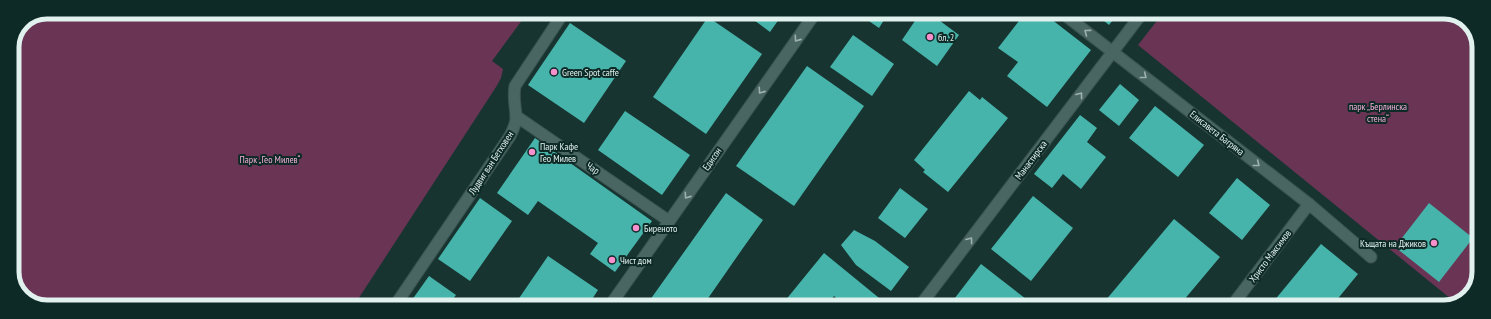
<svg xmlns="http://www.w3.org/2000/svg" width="1491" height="319" viewBox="0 0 1491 319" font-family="'PT Sans Narrow',sans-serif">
  <rect width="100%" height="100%" fill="#183431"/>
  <g fill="#6a3455">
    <path d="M47 12H528L492 61 503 69 501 78 496 87 353 307 40 306 21 295 12 276V47L32 18Z"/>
    <path d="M1163 13 1452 14 1479 43 1478 279 1467 298 1456 303 1138 45Z"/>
  </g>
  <g fill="#46b4aa">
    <path d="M743 12H784L770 32Z"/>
    <path d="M856 12H889L879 28Z"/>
    <path d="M921 12H928L959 35 937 66 902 40Z"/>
    <path d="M1026 12H1042L1091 50 1047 107 1007 76 1018 62 998 48Z"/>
    <path d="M1093 12H1119L1109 25Z"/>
    <path d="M708 17 762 54 706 134 653 97Z"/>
    <path d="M570 23 626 61 584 123 528 85Z"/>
    <path d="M853 35 894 64 872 96 830 67Z"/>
    <path d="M807 66 864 106 794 206 736 166Z"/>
    <path d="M1120 84 1139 100 1119 126 1099 110Z"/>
    <path d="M969 91 980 100 982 97 1008 118 948 192 923 172 925 170 914 160Z"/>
    <path d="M1155 106 1204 145 1178 177 1129 138Z"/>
    <path d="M625 111 690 155 662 195 598 150Z"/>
    <path d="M1080 115 1097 128 1087 142 1106 157 1081 189 1063 174 1052 188 1034 174Z"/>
    <path d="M535 138 652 221 615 272 590 254 598 243 538 201 528 215 497 193Z"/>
    <path d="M1237 178 1270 205 1242 240 1209 213Z"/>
    <path d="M900 188 928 209 905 238 878 218Z"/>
    <path d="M726 193 763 220 743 248 702 307H645Z"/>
    <path d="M1033 196 1073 228 1031 281 991 249Z"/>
    <path d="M480 198 512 221 470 281 438 259Z"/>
    <path d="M1429 203 1473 238 1439 282 1395 247Z"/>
    <path d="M1174 219 1220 257 1178 307H1100Z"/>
    <path d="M854 230 875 241 909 267 891 291 856 265 841 245Z"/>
    <path d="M1321 244 1358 274 1331 307H1269Z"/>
    <path d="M824 253 884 302 880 307H847L834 296 825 307H780Z"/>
    <path d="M548 256 598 290 587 307H513Z"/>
    <path d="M981 264 1026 299 1019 307H948Z"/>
    <path d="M429 276 456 295 447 307H407Z"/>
  </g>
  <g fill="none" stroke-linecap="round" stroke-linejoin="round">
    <g stroke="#3b5350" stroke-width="13">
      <g id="minor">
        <path d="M1061 12 1309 204 1371 257"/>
        <path d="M516 116 669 221"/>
        <path d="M394 307 510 136C513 130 517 122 516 115 515 104 513 97 515 86L564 12"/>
        <path d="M609 307 816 12"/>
        <path d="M919 307 1143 12"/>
        <path d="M1231 307 1309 204"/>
      </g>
    </g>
    <use href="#minor" stroke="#496663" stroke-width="11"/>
  </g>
  <defs><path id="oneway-chevron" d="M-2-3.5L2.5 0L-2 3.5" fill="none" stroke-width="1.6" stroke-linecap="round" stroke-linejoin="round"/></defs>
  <g stroke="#9db2af">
    <use href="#oneway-chevron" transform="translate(1087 32) rotate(-143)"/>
    <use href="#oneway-chevron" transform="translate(797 39) rotate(125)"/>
    <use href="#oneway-chevron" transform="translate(1144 76) rotate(38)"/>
    <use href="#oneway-chevron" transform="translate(761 91) rotate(125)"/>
    <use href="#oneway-chevron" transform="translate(1080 95) rotate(-53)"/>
    <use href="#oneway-chevron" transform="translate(1257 164) rotate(38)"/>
    <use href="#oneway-chevron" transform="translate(687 196) rotate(125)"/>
    <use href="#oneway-chevron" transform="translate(970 240) rotate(-53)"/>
  </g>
  <g fill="#f790cd" stroke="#0d2a27" stroke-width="1.5">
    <circle cx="930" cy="37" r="4"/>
    <circle cx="554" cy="72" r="4"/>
    <circle cx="532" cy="152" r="4"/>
    <circle cx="636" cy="228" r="4"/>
    <circle cx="1434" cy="243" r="4"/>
    <circle cx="612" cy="260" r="4"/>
  </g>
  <g text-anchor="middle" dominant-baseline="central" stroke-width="4" stroke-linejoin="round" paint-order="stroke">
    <g font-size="10" fill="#e1f1ee" stroke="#0d2a27" text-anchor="start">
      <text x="938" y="37">бл. 2</text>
      <text x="562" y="72">Green Spot caffe</text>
      <text x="540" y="146">Парк Кафе<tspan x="540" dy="12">Гео Милев</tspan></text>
      <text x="644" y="228">Биреното</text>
      <text x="1426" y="243" text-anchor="end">Къщата на Джиков</text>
      <text x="620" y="260">Чист дом</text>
    </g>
    <g font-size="10" fill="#f3afd5" stroke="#0d2a27">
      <text x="1378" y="106">парк „Берлинска<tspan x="1378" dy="12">стена“</tspan></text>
      <text x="270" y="159">Парк „Гео Милев“</text>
    </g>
    <g font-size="10" fill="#e1f1ee" stroke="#0d2a27">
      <text transform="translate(1217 133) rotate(38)">Елисавета Багряна</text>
      <text transform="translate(712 159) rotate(-55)">Едисон</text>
      <text transform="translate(1031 160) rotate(-53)">Манастирска</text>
      <text transform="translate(491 163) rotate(-57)">Лудвиг ван Бетховен</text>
      <text transform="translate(593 168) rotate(34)">Чар</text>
      <text transform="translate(1270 256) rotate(-53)">Христо Максимов</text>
    </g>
  </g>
  <path d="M0 0H1491V319H0ZM47 19H1444A28 28 0 0 1 1472 47V272A28 28 0 0 1 1444 300H47A28 28 0 0 1 19 272V47A28 28 0 0 1 47 19Z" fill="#0d2a27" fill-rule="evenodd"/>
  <path fill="none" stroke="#e1f1ee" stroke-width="5" d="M47 19H1444A28 28 0 0 1 1472 47V272A28 28 0 0 1 1444 300H47A28 28 0 0 1 19 272V47A28 28 0 0 1 47 19Z"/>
</svg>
